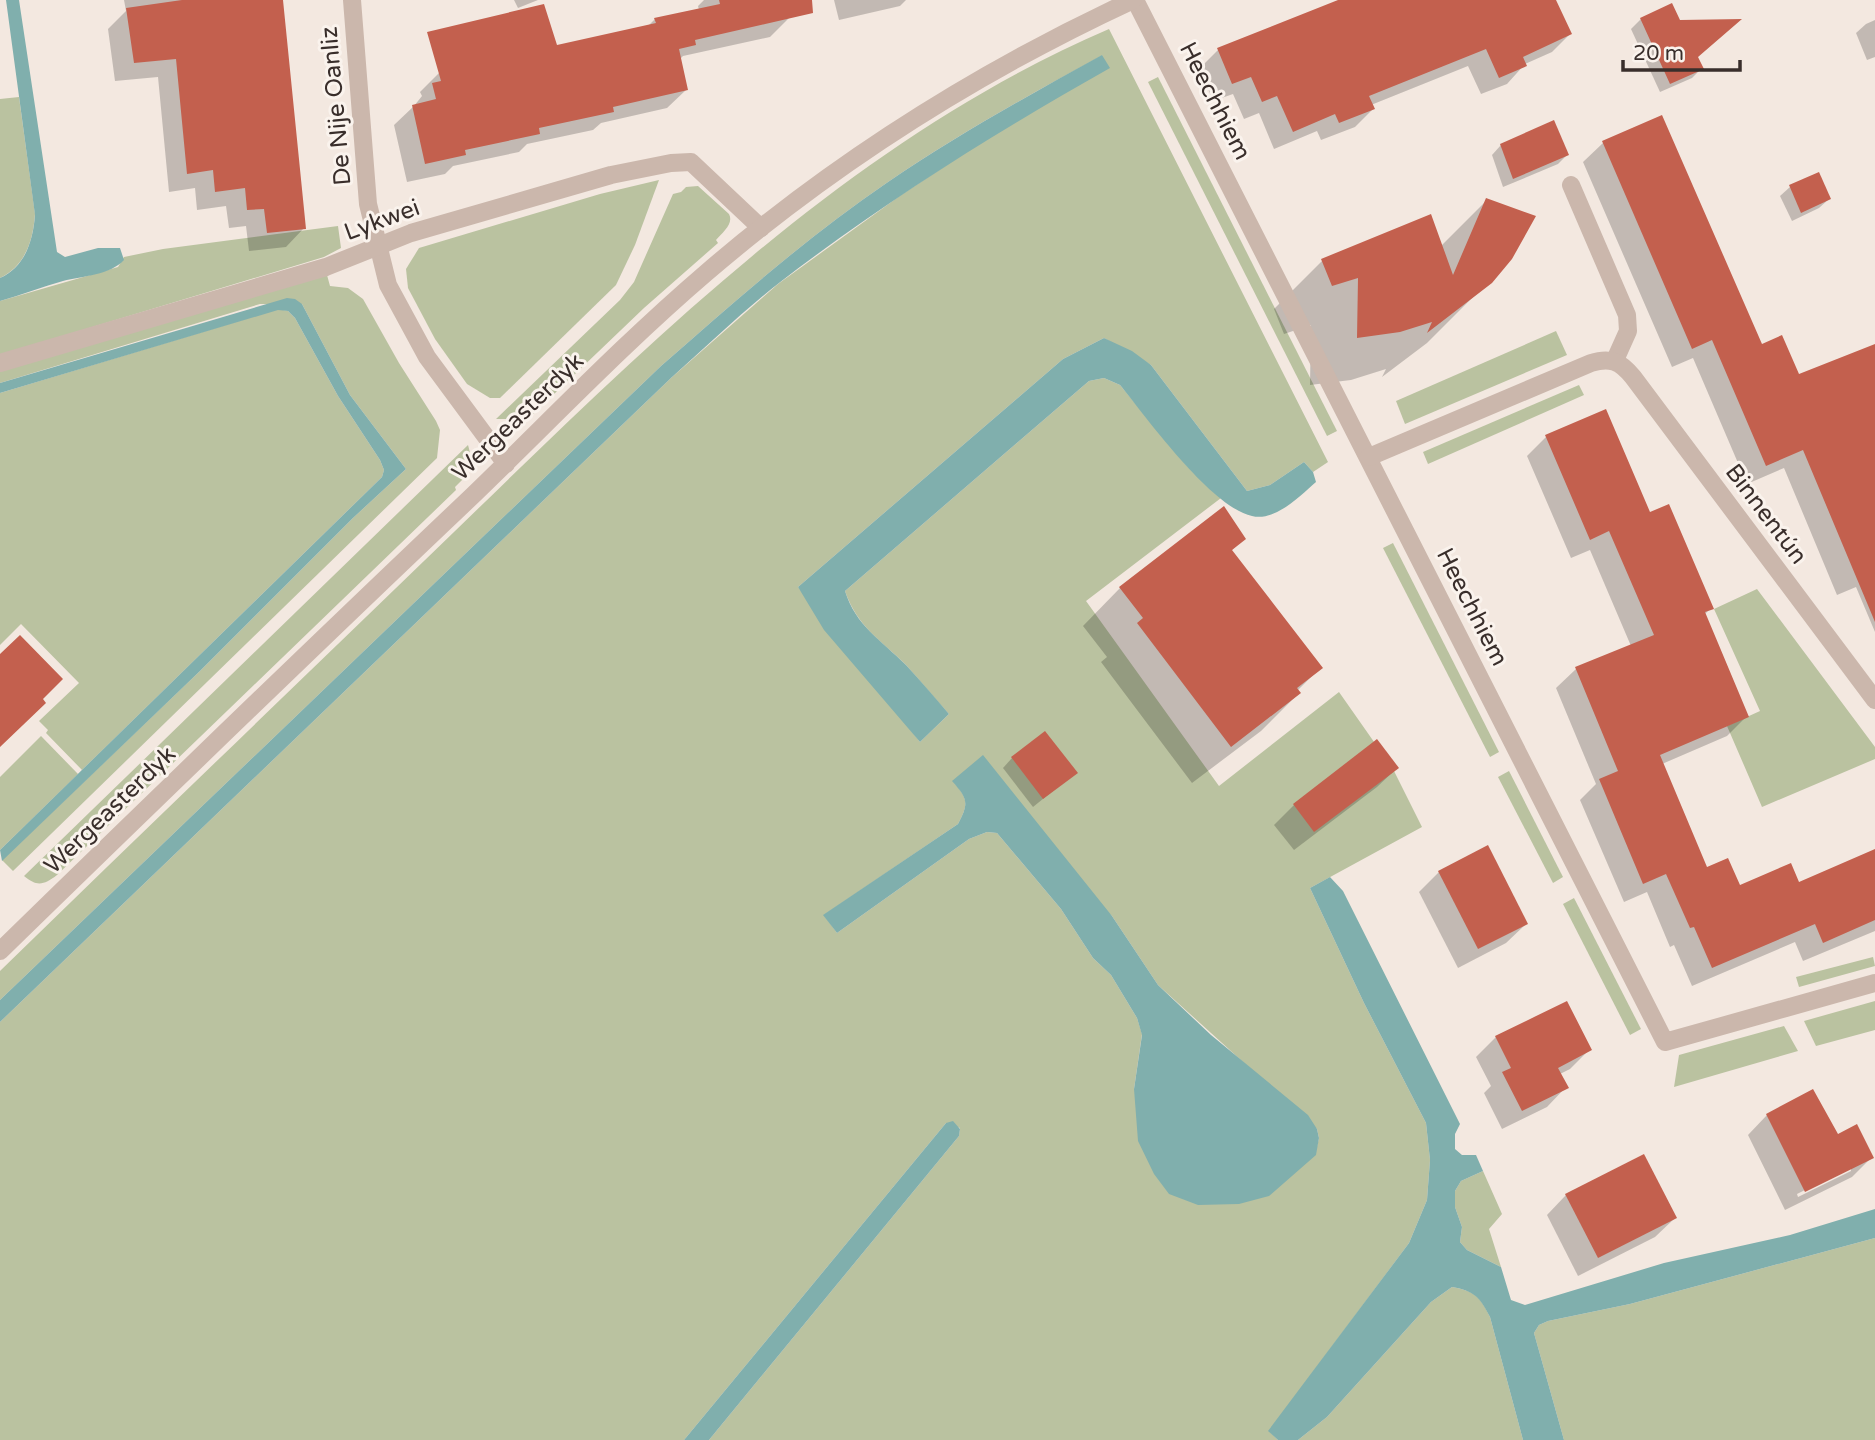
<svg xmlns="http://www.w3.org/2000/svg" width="1875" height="1440" viewBox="0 0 1875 1440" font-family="'Varela Round',sans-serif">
  <rect width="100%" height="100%" fill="#f3e8e0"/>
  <g fill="#bac2a0" fill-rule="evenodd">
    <path d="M1109 29 1328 462 1313 472 1304 462 1270 485 1247 491 1151 365 1104 338 1063 359 798 587 920 742 949 714C934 698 921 681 906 665 880 639 858 628 845 591L1089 381 1104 378 1120 385 1187 466 1221 498 1086 601 1219 786 1339 692 1393 769 1422 827 1310 888 1364 1003 1426 1123 1430 1160 1427 1200 1409 1243 1269 1431 1278 1440H709L959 1136 960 1128 946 1123 684 1440H0V1022L671 378 778 284 901 195 995 133 1103 55C1029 95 957 135 888 182 807 237 734 302 661 366L0 1000V971C151 824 303 678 454 532 651 341 853 139 1109 29ZM953 781 1112 916 1158 985 1317 1129 1319 1138 1315 1155 1134 1089 1142 1034 1137 1018 1111 975 1093 958 1061 909 997 833 987 832 969 839 837 933 824 915 958 824C969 803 968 799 953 781Z"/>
    <path d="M1158 77 1337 431 1327 436 1148 82Z"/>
    <path d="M19 97 35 214C33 241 25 266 0 278V99Z"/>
    <path d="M659 180 635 245 616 285 500 398H490L467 384 435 339 408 288 406 269 419 248 600 194Z"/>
    <path d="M698 186 729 214C734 224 723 232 716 240L718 243 644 308 528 419H496L620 300 634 282 673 194 681 192 686 187Z"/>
    <path d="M338 226 341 248 324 257 0 355V301L118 267 124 257 163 249Z"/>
    <path d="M327 275 330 286 348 288 363 299 399 363 436 421 440 430 437 458 13 871 2 860 200 671 353 518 406 469 350 395 302 304H260L0 383V371Z"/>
    <path d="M278 309 288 311 295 318 338 396 380 460 384 470 382 477 82 770 46 733 48 730 39 721 79 683 21 624 0 645V393Z"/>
    <path d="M1556 331 1567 355 1405 424 1396 401Z"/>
    <path d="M1579 385 1584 395 1428 464 1423 452Z"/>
    <path d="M468 445C471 456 473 464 465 472L467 475 455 487 456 490 57 875C44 885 37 887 24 876Z"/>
    <path d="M1393 543 1499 752 1490 757 1383 548Z"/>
    <path d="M1757 589 1875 747V759L1762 807 1727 726 1760 711 1714 609Z"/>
    <path d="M41 736 78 774 0 850V777Z"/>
    <path d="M1509 771 1563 877 1553 883 1498 777Z"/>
    <path d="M1574 898 1641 1029 1630 1035 1563 904Z"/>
    <path d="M1873 957 1875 966 1799 987 1796 977Z"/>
    <path d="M1875 1001V1030L1816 1046 1804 1021Z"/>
    <path d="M1784 1026 1798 1051 1674 1087 1679 1055Z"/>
    <path d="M1483 1171 1502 1214 1489 1229 1501 1267 1467 1250 1460 1242 1462 1227 1455 1207V1191L1461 1181Z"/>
    <path d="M1875 1238V1440H1564L1534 1333 1539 1325 1548 1321 1630 1304Z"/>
    <path d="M1452 1287C1474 1291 1480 1296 1490 1317L1523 1440H1298L1327 1417 1431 1302Z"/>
  </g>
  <g fill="#80afad">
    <path d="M6 0H19L57 252 65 257 98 248H120L124 260C110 275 83 276 63 281 42 287 21 295 0 301V278C25 267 33 241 35 215Z"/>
    <path d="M1102 55 1110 68C995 133 884 202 779 283 742 312 707 346 671 378L0 1022V1000L661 366C734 302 807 237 888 182 957 135 1029 95 1102 55Z"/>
    <path d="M287 298 295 299 302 304 350 395 406 469 353 518 200 671 2 861 0 850 382 477 384 470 380 460 338 396 295 318 288 311 278 310 0 393V383Z"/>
    <path d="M1104 338 1132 351 1151 365 1247 491 1270 485 1304 462 1313 472 1316 482C1301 495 1275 522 1252 516 1211 507 1147 418 1120 385L1104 378 1089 381 845 591C856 626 881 640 906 665 921 681 935 698 949 714L920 742 824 630 798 587 1063 359Z"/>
    <path d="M983 755 1112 916 1158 985 1211 1035 1308 1115 1317 1129 1319 1138 1316 1155 1269 1196 1239 1204 1198 1205 1169 1194 1154 1174 1138 1141 1134 1089 1142 1035 1137 1018 1111 975 1093 958 1061 909 997 833 987 832 969 839 837 933 823 915 958 824C969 803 968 799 952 781Z"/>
    <path d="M1330 877 1343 891 1460 1124 1455 1134V1149L1462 1155H1476L1483 1171 1461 1181 1455 1191V1207L1462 1227 1460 1242 1467 1250 1501 1267 1511 1300 1525 1305 1664 1263 1790 1235 1875 1209V1238L1630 1304 1548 1321 1539 1325 1534 1333 1564 1440H1523L1490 1317C1480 1297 1474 1291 1452 1287L1431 1302 1327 1417 1298 1440H1278L1268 1431 1409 1243 1427 1200 1430 1160 1426 1123 1364 1003 1310 888Z"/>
    <path d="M953 1121 960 1129 959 1136 709 1440H684L946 1123Z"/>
  </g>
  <g fill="#0003" fill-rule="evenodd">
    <path d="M124 0H281L304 228 286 247 249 251 246 226 229 228 226 206 197 210 195 188 169 192 158 77 115 81 108 29 126 11Z"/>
    <path d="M514 0H538L518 8Z"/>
    <path d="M704 0H784L789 18 770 37 683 56 680 59 686 90 667 108 601 123 593 130 527 144 519 152 453 166 445 174 407 182 394 125 414 106 422 96 420 92 439 73 648 26 655 19 699 10 698 6Z"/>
    <path d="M834 0H906L900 6 839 20Z"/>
    <path d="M1343 0H1554L1570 34 1552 52 1525 64 1507 84 1481 94 1468 66 1371 105 1373 109 1355 127 1321 140 1317 131 1274 149 1259 113 1244 119 1233 94 1213 101 1200 68 1218 50Z"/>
    <path d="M1672 5 1702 68 1692 78 1660 92 1631 29 1641 19Z"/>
    <path d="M1875 20V57L1867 60 1856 33 1866 24Z"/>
    <path d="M1661 117 1761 346 1798 376 1875 346V632L1856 587 1837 595 1784 468 1747 484 1693 358 1672 367 1583 162 1603 143Z"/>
    <path d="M1501 145 1567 155 1558 164 1503 187 1492 155Z"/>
    <path d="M1818 174 1829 199 1819 208 1792 221 1780 196 1790 187Z"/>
    <path d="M1487 200 1507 263 1427 343 1382 377 1386 369 1351 380 1310 385 1311 325 1284 334 1274 309 1322 261 1441 246Z"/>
    <path d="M1546 437 1649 514 1711 608 1704 615 1747 716 1727 736 1662 764 1706 869 1739 887 1798 884 1875 851V931L1803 961 1795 942 1692 986 1674 945 1670 947 1647 892 1624 902 1580 800 1596 784 1556 688 1576 669 1631 646 1590 550 1571 558 1527 456Z"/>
    <path d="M1243 539 1231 551 1320 668 1297 691 1299 693 1261 731 1192 783 1101 662 1107 657 1083 626 1120 588Z"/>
    <path d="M1012 758 1075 773 1033 807 1003 768Z"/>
    <path d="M1397 768 1377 787 1294 850 1274 825 1294 805Z"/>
    <path d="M1439 872 1526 924 1506 943 1458 968 1419 892Z"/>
    <path d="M1496 1037 1590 1049 1570 1069 1560 1074 1566 1087 1547 1107 1502 1129 1484 1093 1491 1086 1476 1057Z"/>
    <path d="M1767 1115 1837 1136 1872 1157 1852 1177 1785 1210 1748 1135ZM1851 1167V1171L1798 1197 1797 1194Z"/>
    <path d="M1566 1195 1675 1218 1655 1237 1578 1276 1547 1215Z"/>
  </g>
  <g fill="#c3604e">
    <path d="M182 0H283L306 229 267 233 264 209 247 210 245 188 215 192 213 170 187 174 176 59 134 63 126 8Z"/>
    <path d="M719 0H812L813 13 695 40 696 45 679 49 688 90 613 107 614 112 539 128 540 134 465 150 466 155 425 164 412 105 436 99 432 83 441 81 427 32 544 4 557 45 656 23 654 18 720 4Z"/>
    <path d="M1338 0H1556L1572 34 1523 57 1527 66 1499 78 1486 49 1369 96 1375 109 1339 123 1335 114 1293 132 1277 96 1262 102 1251 77 1232 84 1217 48Z"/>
    <path d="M1672 3 1680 20 1742 19 1698 57 1704 69 1670 84 1640 18Z"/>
    <path d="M1662 115 1762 344 1782 335 1799 374 1875 344V622L1803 450 1766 466 1712 340 1692 349 1602 141Z"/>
    <path d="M1554 120 1569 155 1513 179 1500 144Z"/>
    <path d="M1819 172 1831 199 1801 213 1789 185Z"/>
    <path d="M1486 198 1536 216 1512 259 1492 283 1427 333 1432 322 1400 332 1357 338 1358 278 1332 286 1321 259 1431 214 1453 275Z"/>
    <path d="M1606 409 1650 512 1669 504 1714 609 1705 612 1749 717 1660 755 1707 867 1728 858 1740 885 1791 863 1799 882 1875 849V920L1823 943 1815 924 1712 968 1694 927 1690 928 1666 874 1643 884 1599 779 1618 771 1575 667 1654 635 1609 531 1590 540 1545 435Z"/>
    <path d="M1224 506 1246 539 1232 550 1323 668 1297 688 1301 693 1231 747 1137 623 1143 618 1119 587Z"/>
    <path d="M20 635 63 679 43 699 46 703 0 747V654Z"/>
    <path d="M1045 731 1078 773 1043 799 1011 757Z"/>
    <path d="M1377 739 1399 768 1314 832 1293 804Z"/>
    <path d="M1488 845 1528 924 1478 949 1438 871Z"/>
    <path d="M1567 1001 1592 1050 1558 1068 1569 1088 1522 1111 1502 1072 1511 1068 1495 1036Z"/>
    <path d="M1813 1089 1838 1134 1857 1124 1874 1158 1805 1192 1766 1114Z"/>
    <path d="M1644 1154 1677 1218 1598 1258 1565 1194Z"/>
  </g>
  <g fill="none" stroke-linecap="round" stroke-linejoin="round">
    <g stroke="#cbb7ac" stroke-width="18">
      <path d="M352 0 368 204 388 285 427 357 506 464"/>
      <path d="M1135 0 1665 1042 1875 983"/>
      <path d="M1571 185 1627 315 1628 331 1615 360"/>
      <path d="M0 363 326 267 411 233 611 175 671 163 691 162 761 228"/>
      <path d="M1369 457 1591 363C1610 357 1620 361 1633 377L1875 700"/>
      <path d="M0 951C155 800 311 649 468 500 547 424 623 344 706 273 834 163 980 71 1133 0"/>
    </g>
  </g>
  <g text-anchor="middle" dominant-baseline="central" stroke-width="6" stroke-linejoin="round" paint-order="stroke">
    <g font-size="24" fill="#392e2b" stroke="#faf3ed">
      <text transform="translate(1215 101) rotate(63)">Heechhiem</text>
      <text transform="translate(336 106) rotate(-95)">De Nije Oanliz</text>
      <text transform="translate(382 220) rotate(-20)">Lykwei</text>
      <text transform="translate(518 417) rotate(-44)">Wergeasterdyk</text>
      <text transform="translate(1766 514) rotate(53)">Binnentún</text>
      <text transform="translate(1472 607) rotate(63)">Heechhiem</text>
      <text transform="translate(110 810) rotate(-44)">Wergeasterdyk</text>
    </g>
  </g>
  <path d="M1623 60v10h117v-10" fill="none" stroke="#392e2b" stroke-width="3.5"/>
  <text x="1633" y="60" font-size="21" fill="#392e2b" stroke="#faf3ed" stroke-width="5" paint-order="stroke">20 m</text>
</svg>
